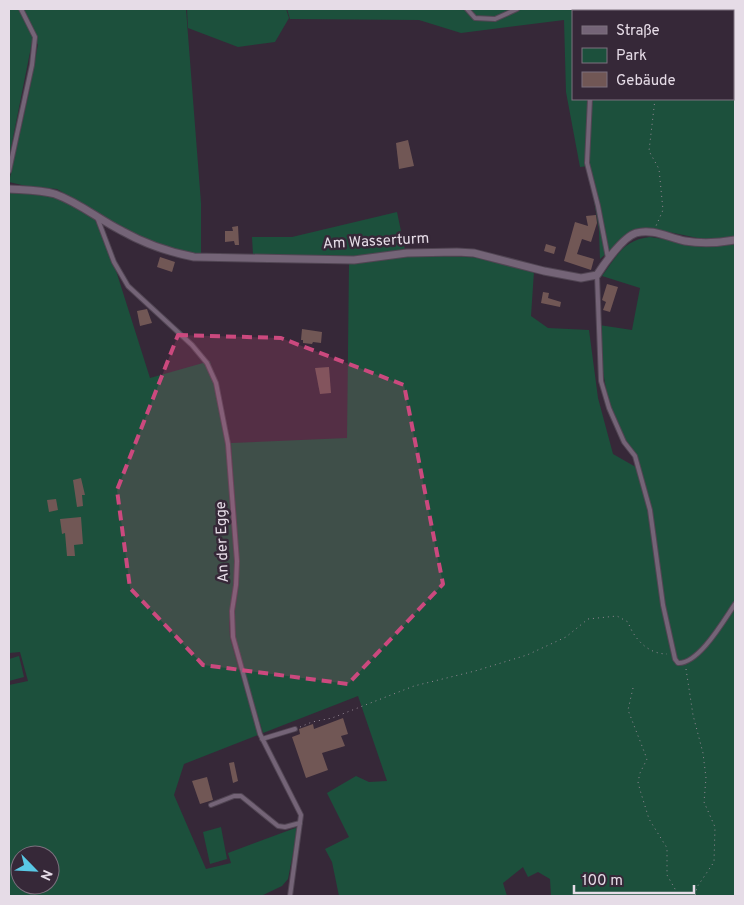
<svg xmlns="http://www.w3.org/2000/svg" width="744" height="905" viewBox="0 0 744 905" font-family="Overpass,sans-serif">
  <rect width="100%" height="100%" fill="#362838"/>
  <g fill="#1c503c" fill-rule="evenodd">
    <path d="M9 9H186L201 203V255L175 251 151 242 124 229 57 189 26 186 9 182 30 88 38 44 32 42 9 158Z"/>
    <path d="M187 9H286L289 18 275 42 238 47 188 28Z"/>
    <path d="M287 9H735V237L707 240 650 228 633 230 600 259 599 230 588 166 580 167 566 92 564 20 461 33 419 20 290 19ZM573 11H733V99H573Z"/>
    <path d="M9 192 52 195 81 207 100 220 150 378 210 361 226 442 236 561 235 585 229 623 230 638 258 735 184 764 174 795 206 869 231 863 228 853 298 827 288 879 282 886 261 896H9V685L28 681 20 652 9 653ZM20 855H50V885H20Z"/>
    <path d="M397 212 405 250 356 256 253 255 252 237H292Z"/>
    <path d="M650 237 708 246 735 243V896H551L550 879 538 872 528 877 523 867 503 883 507 896H339L332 862 325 849 349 837 327 793 356 776 369 782 387 781 358 696 263 733 237 647 233 623 239 584V562L231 443 347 438 349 263 416 255 490 258 534 271 531 316 548 328 589 330 598 398 613 454 641 470 636 455 625 439 608 399 601 361 599 325 632 330 640 288 602 276C617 256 623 240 650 237Z"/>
    <path d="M19 656 24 677 9 681V659Z"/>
    <path d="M221 827 227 859 210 864 203 832Z"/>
  </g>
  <g fill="#715755">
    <path d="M408 140 414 166 399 169 396 143Z"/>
    <path d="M596 215 597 223 591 242 582 239 577 254 594 259 591 270 564 261 575 222 588 226 586 216Z"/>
    <path d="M238 226 239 245H235L234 241 225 242V231H233L232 227Z"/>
    <path d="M546 244 556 247 554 254 544 251Z"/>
    <path d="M160 257 175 262 172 272 157 267Z"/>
    <path d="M607 284 618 287 610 312 603 310 606 302 602 300Z"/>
    <path d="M543 292 549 293 548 298 561 302 560 307 541 303Z"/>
    <path d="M147 309 152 323 140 326 137 311Z"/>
    <path d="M302 329 322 332 321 343 313 342 312 344 303 343V340H301Z"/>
    <path d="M329 367 331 393 320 394 315 368Z"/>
    <path d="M81 478 85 495H82L83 506 77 507 73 480Z"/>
    <path d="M56 499 58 510 49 512 47 500Z"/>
    <path d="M81 517 83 544 74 545 75 556H67L65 533 62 534 60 519Z"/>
    <path d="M343 718 348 734 341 736 345 746 322 753 328 770 306 778 292 737 300 734 299 729 313 724 314 729Z"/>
    <path d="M234 762 238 781 233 783 229 763Z"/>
    <path d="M207 777 213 800 200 804 192 781Z"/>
  </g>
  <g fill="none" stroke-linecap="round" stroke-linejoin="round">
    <g stroke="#514553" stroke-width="6">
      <g id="lane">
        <path d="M467 9 475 18 495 19 517 9"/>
        <path d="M584 9V11"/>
        <path d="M590 99 587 163 598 206 608 258"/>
        <path d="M9 171 32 65 35 37 21 9"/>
        <path d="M97 217 114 262 128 286 192 345 207 363 216 383 228 444 237 561 236 585 232 611 233 637 260 734 301 815 290 896"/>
        <path d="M597 275 601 381 609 408 624 442 635 456 650 510 663 605 675 659 678 663C699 664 724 620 735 604"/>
        <path d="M262 739 295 729"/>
        <path d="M211 805 234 796H241L278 826 285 827 300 823"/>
      </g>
    </g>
    <g stroke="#514553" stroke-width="9">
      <path id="street" d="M9 189C23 190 41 190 55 194 80 203 98 219 122 231 145 244 168 252 194 257L354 260 407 253 457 252 474 253 544 271 581 278 597 275C604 264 623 237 636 233 653 228 669 238 685 241 703 244 718 243 735 240"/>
    </g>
    <g stroke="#948895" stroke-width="1" stroke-dasharray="1 4" stroke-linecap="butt">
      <path d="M660 11V9"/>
      <path d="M655 99 649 151 659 169 663 210 656 226"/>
      <path d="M686 669 693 715 703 753 706 778 704 802 715 827 714 862 697 887 695 896"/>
      <path d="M633 688 628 710 647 759 640 773 638 782 640 790 649 819 667 848V875L679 896"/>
      <path d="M300 727 312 722 332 718 414 686 475 671 527 655 566 637 588 619 617 616 628 622C634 639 648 654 667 654"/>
    </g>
    <use href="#lane" stroke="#746477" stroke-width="4"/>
    <use href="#street" stroke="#746477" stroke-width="7"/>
  </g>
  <path fill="#cb497e" fill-opacity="0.2" stroke="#cb497e" stroke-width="4" stroke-dasharray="10 6" stroke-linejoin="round" d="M178 335 281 338 404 385 443 584 348 684 203 665 130 588 117 490Z"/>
  <g text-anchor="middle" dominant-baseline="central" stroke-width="5" stroke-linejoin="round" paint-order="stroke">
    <g font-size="15" fill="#e6dce7" stroke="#362838">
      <text transform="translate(376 242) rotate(-3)">Am Wasserturm</text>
      <text transform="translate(223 542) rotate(-92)">An der Egge</text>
    </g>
  </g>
  <rect width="744" height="905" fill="none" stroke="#e6dce7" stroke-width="20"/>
  <rect x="572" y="10" width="162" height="90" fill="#362838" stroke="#7c707e"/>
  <rect x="582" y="26" width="25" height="8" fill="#746477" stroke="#7c707e"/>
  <text x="616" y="35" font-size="15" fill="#e6dce7">Straße</text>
  <rect x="582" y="48" width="25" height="15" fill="#1c503c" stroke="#7c707e"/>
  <text x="616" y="60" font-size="15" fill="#e6dce7">Park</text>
  <rect x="582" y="72" width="25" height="15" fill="#715755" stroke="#7c707e"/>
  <text x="616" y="85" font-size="15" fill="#e6dce7">Gebäude</text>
  <g transform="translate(35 870) rotate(114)"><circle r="24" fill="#362838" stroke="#7c707e"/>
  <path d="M0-4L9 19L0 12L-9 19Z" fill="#59c8e5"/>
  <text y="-8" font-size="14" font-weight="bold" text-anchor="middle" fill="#e6dce7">N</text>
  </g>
  <path d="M574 885v8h120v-8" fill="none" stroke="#e6dce7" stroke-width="2.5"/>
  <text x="582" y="885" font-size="15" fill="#e6dce7" stroke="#362838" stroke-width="4" paint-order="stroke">100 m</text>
</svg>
